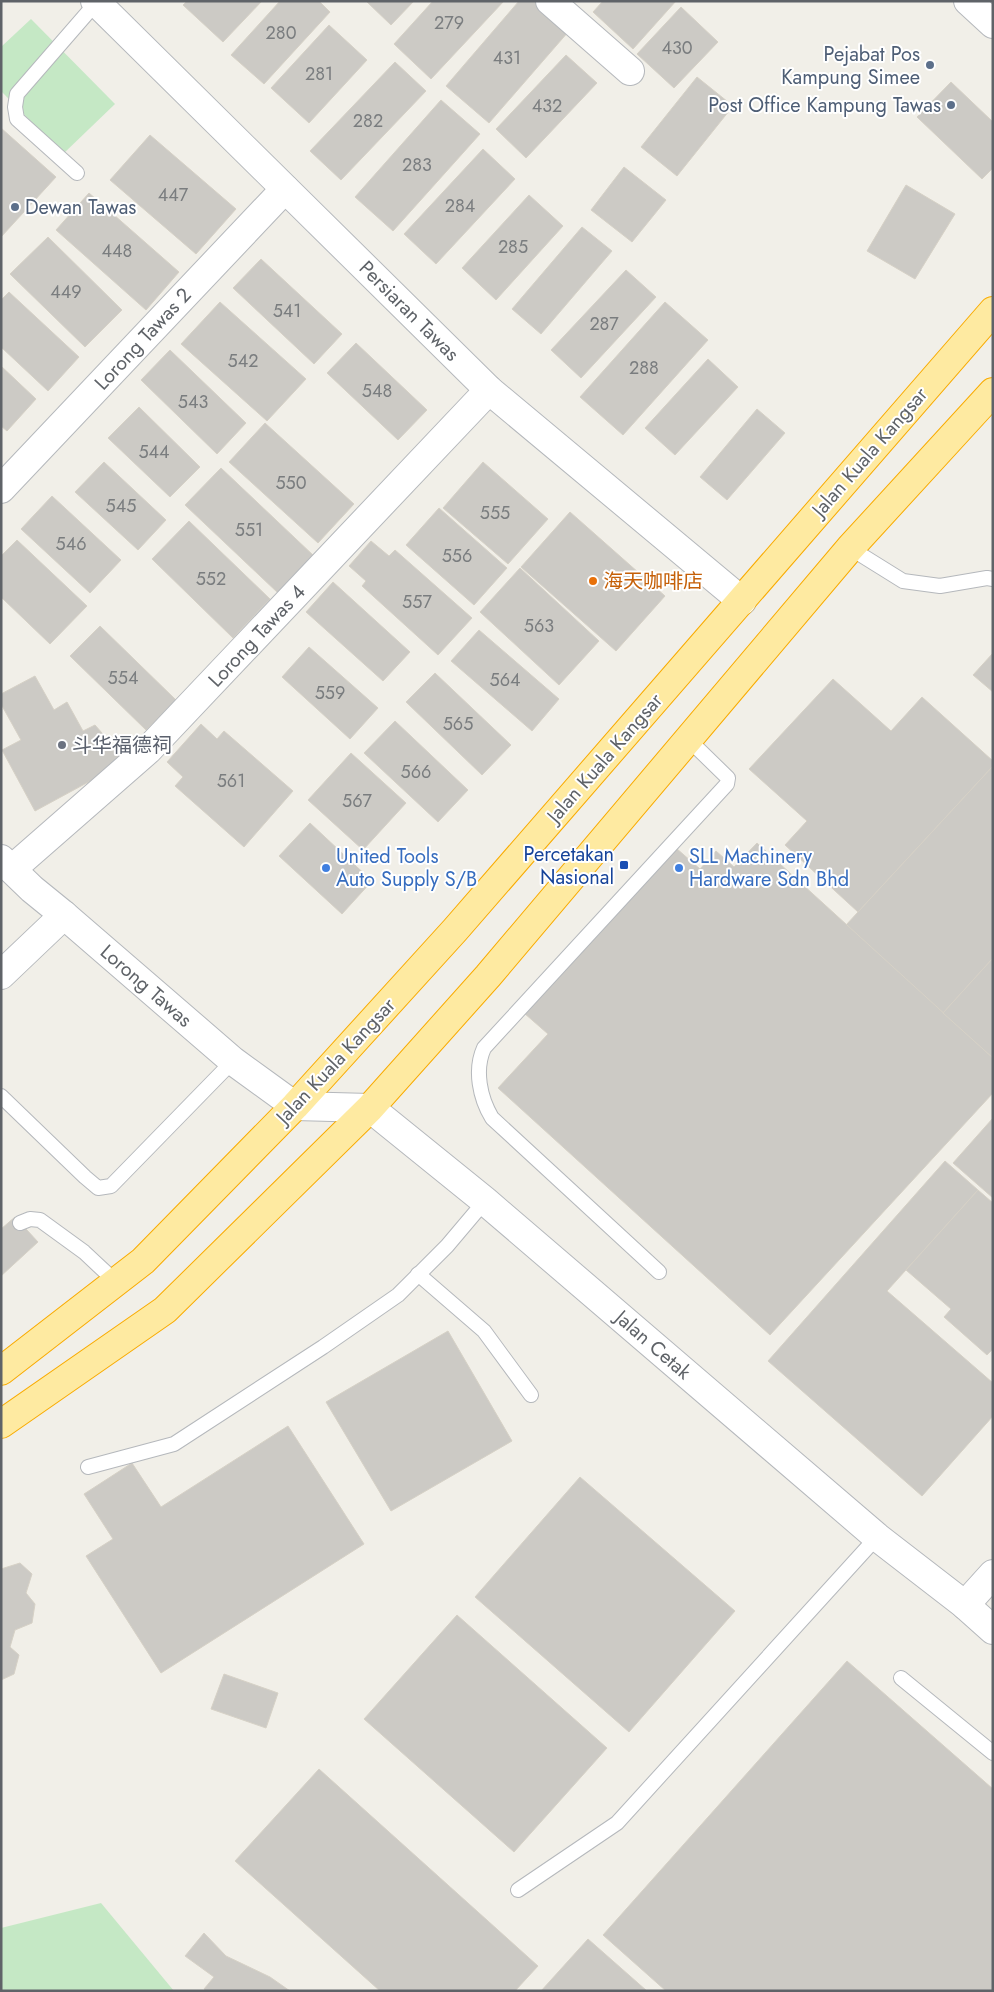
<svg xmlns="http://www.w3.org/2000/svg" width="994" height="1992" viewBox="0 0 994 1992" font-family="Jost,'Noto Sans SC',sans-serif">
  <rect width="100%" height="100%" fill="#f1efe8"/>
  <g fill="#c5e8c5">
    <path d="M31 19 115 104 63 154 1 91V47Z"/>
    <path d="M101 1903 174 1991H1V1928Z"/>
  </g>
  <g fill="#cccac5" stroke="#d6d1c6">
    <path d="M187 1H262L223 42 183 5Z"/>
    <path d="M280 1H319L330 12 264 84 231 55Z"/>
    <path d="M366 1H414L391 25Z"/>
    <path d="M433 1H504L431 79 394 44Z"/>
    <path d="M519 1H534L569 31 489 123 446 86Z"/>
    <path d="M603 1H676L633 49 593 12Z"/>
    <path d="M681 7 718 42 674 88 637 54Z"/>
    <path d="M329 25 367 60 309 123 271 88Z"/>
    <path d="M566 55 597 83 526 158 496 129Z"/>
    <path d="M395 62 426 91 341 180 310 151Z"/>
    <path d="M697 77 733 106 677 176 641 147Z"/>
    <path d="M951 82 993 122V168L982 179 917 117Z"/>
    <path d="M441 100 480 134 393 231 355 197Z"/>
    <path d="M1 128 56 177 1 237Z"/>
    <path d="M150 135 236 209 196 254 110 180Z"/>
    <path d="M483 149 515 179 436 264 404 234Z"/>
    <path d="M624 167 666 200 632 242 591 210Z"/>
    <path d="M906 185 955 214 915 279 867 251Z"/>
    <path d="M89 193 179 272 146 310 56 230Z"/>
    <path d="M529 195 563 226 496 300 462 268Z"/>
    <path d="M582 227 612 251 541 334 512 309Z"/>
    <path d="M48 237 122 310 85 347 10 274Z"/>
    <path d="M261 259 342 334 314 364 233 288Z"/>
    <path d="M626 270 656 297 581 378 551 350Z"/>
    <path d="M9 292 79 357 48 391 1 347V300Z"/>
    <path d="M220 302 306 379 267 421 181 344Z"/>
    <path d="M665 302 708 340 623 435 580 397Z"/>
    <path d="M356 343 427 410 398 440 327 373Z"/>
    <path d="M170 350 246 423 217 454 141 380Z"/>
    <path d="M708 359 738 387 675 455 645 428Z"/>
    <path d="M1 366 36 399 7 431 1 426Z"/>
    <path d="M139 407 200 467 170 497 108 438Z"/>
    <path d="M757 409 785 433 727 500 700 477Z"/>
    <path d="M265 423 354 504 318 543 229 462Z"/>
    <path d="M104 462 166 520 138 550 75 492Z"/>
    <path d="M483 462 548 519 508 564 443 508Z"/>
    <path d="M221 468 314 556 278 593 185 505Z"/>
    <path d="M52 496 121 560 90 593 21 529Z"/>
    <path d="M439 508 507 568 474 605 406 545Z"/>
    <path d="M570 512 665 596 616 651 521 567Z"/>
    <path d="M189 521 270 599 233 638 152 559Z"/>
    <path d="M17 540 87 606 50 644 1 597V556Z"/>
    <path d="M371 541 389 556 395 550 472 618 438 655 362 586 366 581 349 566Z"/>
    <path d="M520 568 599 641 559 685 480 612Z"/>
    <path d="M333 582 410 652 383 681 306 612Z"/>
    <path d="M100 626 176 700 146 730 70 656Z"/>
    <path d="M479 630 559 699 532 731 451 661Z"/>
    <path d="M309 647 378 708 350 739 282 677Z"/>
    <path d="M993 653V692L973 675Z"/>
    <path d="M435 673 511 745 482 775 406 702Z"/>
    <path d="M35 676 54 710 67 702 83 731 95 725 123 757 105 773 35 811 2 750 21 740 1 704V694Z"/>
    <path d="M833 679 891 731 922 697 993 761V766L858 912 785 845 807 821 749 769Z"/>
    <path d="M395 721 468 790 438 822 364 753Z"/>
    <path d="M201 724 217 739 224 731 293 791 244 847 175 786 183 777 167 762Z"/>
    <path d="M351 753 406 803 363 850 308 800Z"/>
    <path d="M993 766V958L943 1013 846 925Z"/>
    <path d="M310 823 372 881 342 914 279 856Z"/>
    <path d="M757 843 993 1058V1093L770 1335 498 1088 548 1034 524 1013 676 848 700 869 716 851 734 867Z"/>
    <path d="M993 958V1058L943 1013Z"/>
    <path d="M993 1118V1198L953 1163Z"/>
    <path d="M945 1161 978 1190 887 1291 993 1383V1416L922 1496 768 1361Z"/>
    <path d="M978 1190 993 1203V1349L987 1355 944 1317 951 1309 906 1270Z"/>
    <path d="M15 1217 38 1242 1 1276V1229Z"/>
    <path d="M448 1331 512 1441 391 1511 326 1402Z"/>
    <path d="M288 1426 364 1544 161 1673 86 1556 113 1539 84 1494 132 1463 161 1507Z"/>
    <path d="M580 1477 735 1611 629 1732 475 1597Z"/>
    <path d="M20 1563 32 1574 26 1593 35 1604 32 1623 15 1630 10 1647 19 1655 14 1674 1 1680V1569Z"/>
    <path d="M457 1615 607 1748 514 1852 364 1719Z"/>
    <path d="M847 1661 993 1789V1991H666L603 1935Z"/>
    <path d="M224 1674 278 1693 266 1728 211 1709Z"/>
    <path d="M319 1769 538 1966 515 1991H380L235 1861Z"/>
    <path d="M204 1933 226 1956 270 1977 290 1991H206L204 1989 214 1977 185 1956Z"/>
    <path d="M588 1939 647 1991H541Z"/>
  </g>
  <g fill="none" stroke-linecap="round" stroke-linejoin="round">
    <g stroke="#b5b8bc" stroke-width="16">
      <g id="service">
        <path d="M77 173 17 119 15 107 17 94 96 3"/>
        <path d="M850 548 903 581 940 586 987 578 993 579"/>
        <path d="M1 1096 85 1177 98 1188 111 1186 233 1061"/>
        <path d="M20 1223 30 1219 40 1220 84 1252 116 1282"/>
        <path d="M659 1272 492 1118C480 1098 474 1070 484 1048L727 784 728 778 688 739"/>
        <path d="M418 1274 484 1331 531 1395"/>
        <path d="M88 1467 174 1444 323 1347 398 1295 447 1246 485 1201"/>
        <path d="M901 1678 993 1753"/>
        <path d="M518 1890 617 1823 877 1537"/>
      </g>
    </g>
    <g stroke="#b5b8bc" stroke-width="30">
      <g id="minor">
        <path d="M95 1 489 390 742 601"/>
        <path d="M550 1 630 71"/>
        <path d="M968 1 993 24"/>
        <path d="M1 489 285 189"/>
        <path d="M1 859 32 889 64 915 233 1061 295 1106 370 1108 485 1201 877 1537 965 1605 993 1630"/>
        <path d="M12 869 148 750 489 390"/>
        <path d="M1 975 64 915"/>
        <path d="M965 1605 993 1574"/>
      </g>
    </g>
    <g stroke="#f9ab00" stroke-width="30">
      <g id="trunk">
        <path d="M1 1371 143 1261 295 1106 455 930 993 311"/>
        <path d="M1 1424 165 1310 370 1108 488 976 850 548 993 392"/>
      </g>
    </g>
    <use href="#service" stroke="#fff" stroke-width="14"/>
    <use href="#minor" stroke="#fff" stroke-width="28"/>
    <use href="#trunk" stroke="#feeaa1" stroke-width="28"/>
  </g>
  <g fill="#5c6f8a" stroke="#fff" stroke-width="2">
    <circle cx="930" cy="65" r="5"/>
    <circle cx="951" cy="105" r="5"/>
    <circle cx="15" cy="207" r="5"/>
  </g>
  <circle fill="#e8710a" stroke="#fff" stroke-width="2" cx="593" cy="581" r="5"/>
  <circle fill="#6b7280" stroke="#fff" stroke-width="2" cx="62" cy="745" r="5"/>
  <rect fill="#1a4fb4" stroke="#fff" stroke-width="2" x="619" y="860" width="10" height="10" rx="2.5"/>
  <g fill="#3f7fe0" stroke="#fff" stroke-width="2">
    <circle cx="326" cy="868" r="5"/>
    <circle cx="679" cy="868" r="5"/>
  </g>
  <g text-anchor="middle" dominant-baseline="central" stroke-width="4" stroke-linejoin="round" paint-order="stroke">
    <g font-size="18" fill="#7a7d7f">
      <text x="449" y="23">279</text>
      <text x="281" y="33">280</text>
      <text x="677" y="48">430</text>
      <text x="507" y="58">431</text>
      <text x="319" y="74">281</text>
      <text x="547" y="106">432</text>
      <text x="368" y="121">282</text>
      <text x="417" y="165">283</text>
      <text x="173" y="195">447</text>
      <text x="460" y="206">284</text>
      <text x="513" y="247">285</text>
      <text x="117" y="251">448</text>
      <text x="66" y="292">449</text>
      <text x="287" y="311">541</text>
      <text x="604" y="324">287</text>
      <text x="243" y="361">542</text>
      <text x="644" y="368">288</text>
      <text x="377" y="391">548</text>
      <text x="193" y="402">543</text>
      <text x="154" y="452">544</text>
      <text x="291" y="483">550</text>
      <text x="121" y="506">545</text>
      <text x="495" y="513">555</text>
      <text x="249" y="530">551</text>
      <text x="71" y="544">546</text>
      <text x="457" y="556">556</text>
      <text x="211" y="579">552</text>
      <text x="417" y="602">557</text>
      <text x="539" y="626">563</text>
      <text x="123" y="678">554</text>
      <text x="505" y="680">564</text>
      <text x="330" y="693">559</text>
      <text x="458" y="724">565</text>
      <text x="416" y="772">566</text>
      <text x="231" y="781">561</text>
      <text x="357" y="801">567</text>
    </g>
    <g font-size="20" fill="#4e5e75" stroke="#fff" text-anchor="end">
      <text x="920" y="54">Pejabat Pos<tspan x="920" dy="23">Kampung Simee</tspan></text>
      <text x="941" y="105">Post Office Kampung Tawas</text>
      <text x="25" y="207" text-anchor="start">Dewan Tawas</text>
    </g>
    <g font-size="20" fill="#5f6368" stroke="#fff">
      <text transform="translate(409 311) rotate(45)">Persiaran Tawas</text>
      <text transform="translate(143 339) rotate(-47)">Lorong Tawas 2</text>
      <text transform="translate(870 452) rotate(-49)">Jalan Kuala Kangsar</text>
      <text transform="translate(257 636) rotate(-47)">Lorong Tawas 4</text>
      <text transform="translate(605 758) rotate(-49)">Jalan Kuala Kangsar</text>
      <text transform="translate(146 986) rotate(41)">Lorong Tawas</text>
      <text transform="translate(336 1061) rotate(-47)">Jalan Kuala Kangsar</text>
      <text transform="translate(653 1345) rotate(41)">Jalan Cetak</text>
    </g>
    <g font-size="20" fill="#c56008" stroke="#fff" text-anchor="start">
      <text x="603" y="581">海天咖啡店</text>
    </g>
    <g font-size="20" fill="#5b616d" stroke="#fff" text-anchor="start">
      <text x="72" y="745">斗华福德祠</text>
    </g>
    <g font-size="20" fill="#164399" stroke="#fff" text-anchor="end">
      <text x="614" y="854">Percetakan<tspan x="614" dy="23">Nasional</tspan></text>
    </g>
    <g font-size="20" fill="#366cbe" stroke="#fff" text-anchor="start">
      <text x="336" y="856">United Tools<tspan x="336" dy="23">Auto Supply S/B</tspan></text>
      <text x="689" y="856">SLL Machinery<tspan x="689" dy="23">Hardware Sdn Bhd</tspan></text>
    </g>
  </g>
  <rect width="994" height="1992" fill="none" stroke="#5f6368" stroke-width="5"/>
</svg>
